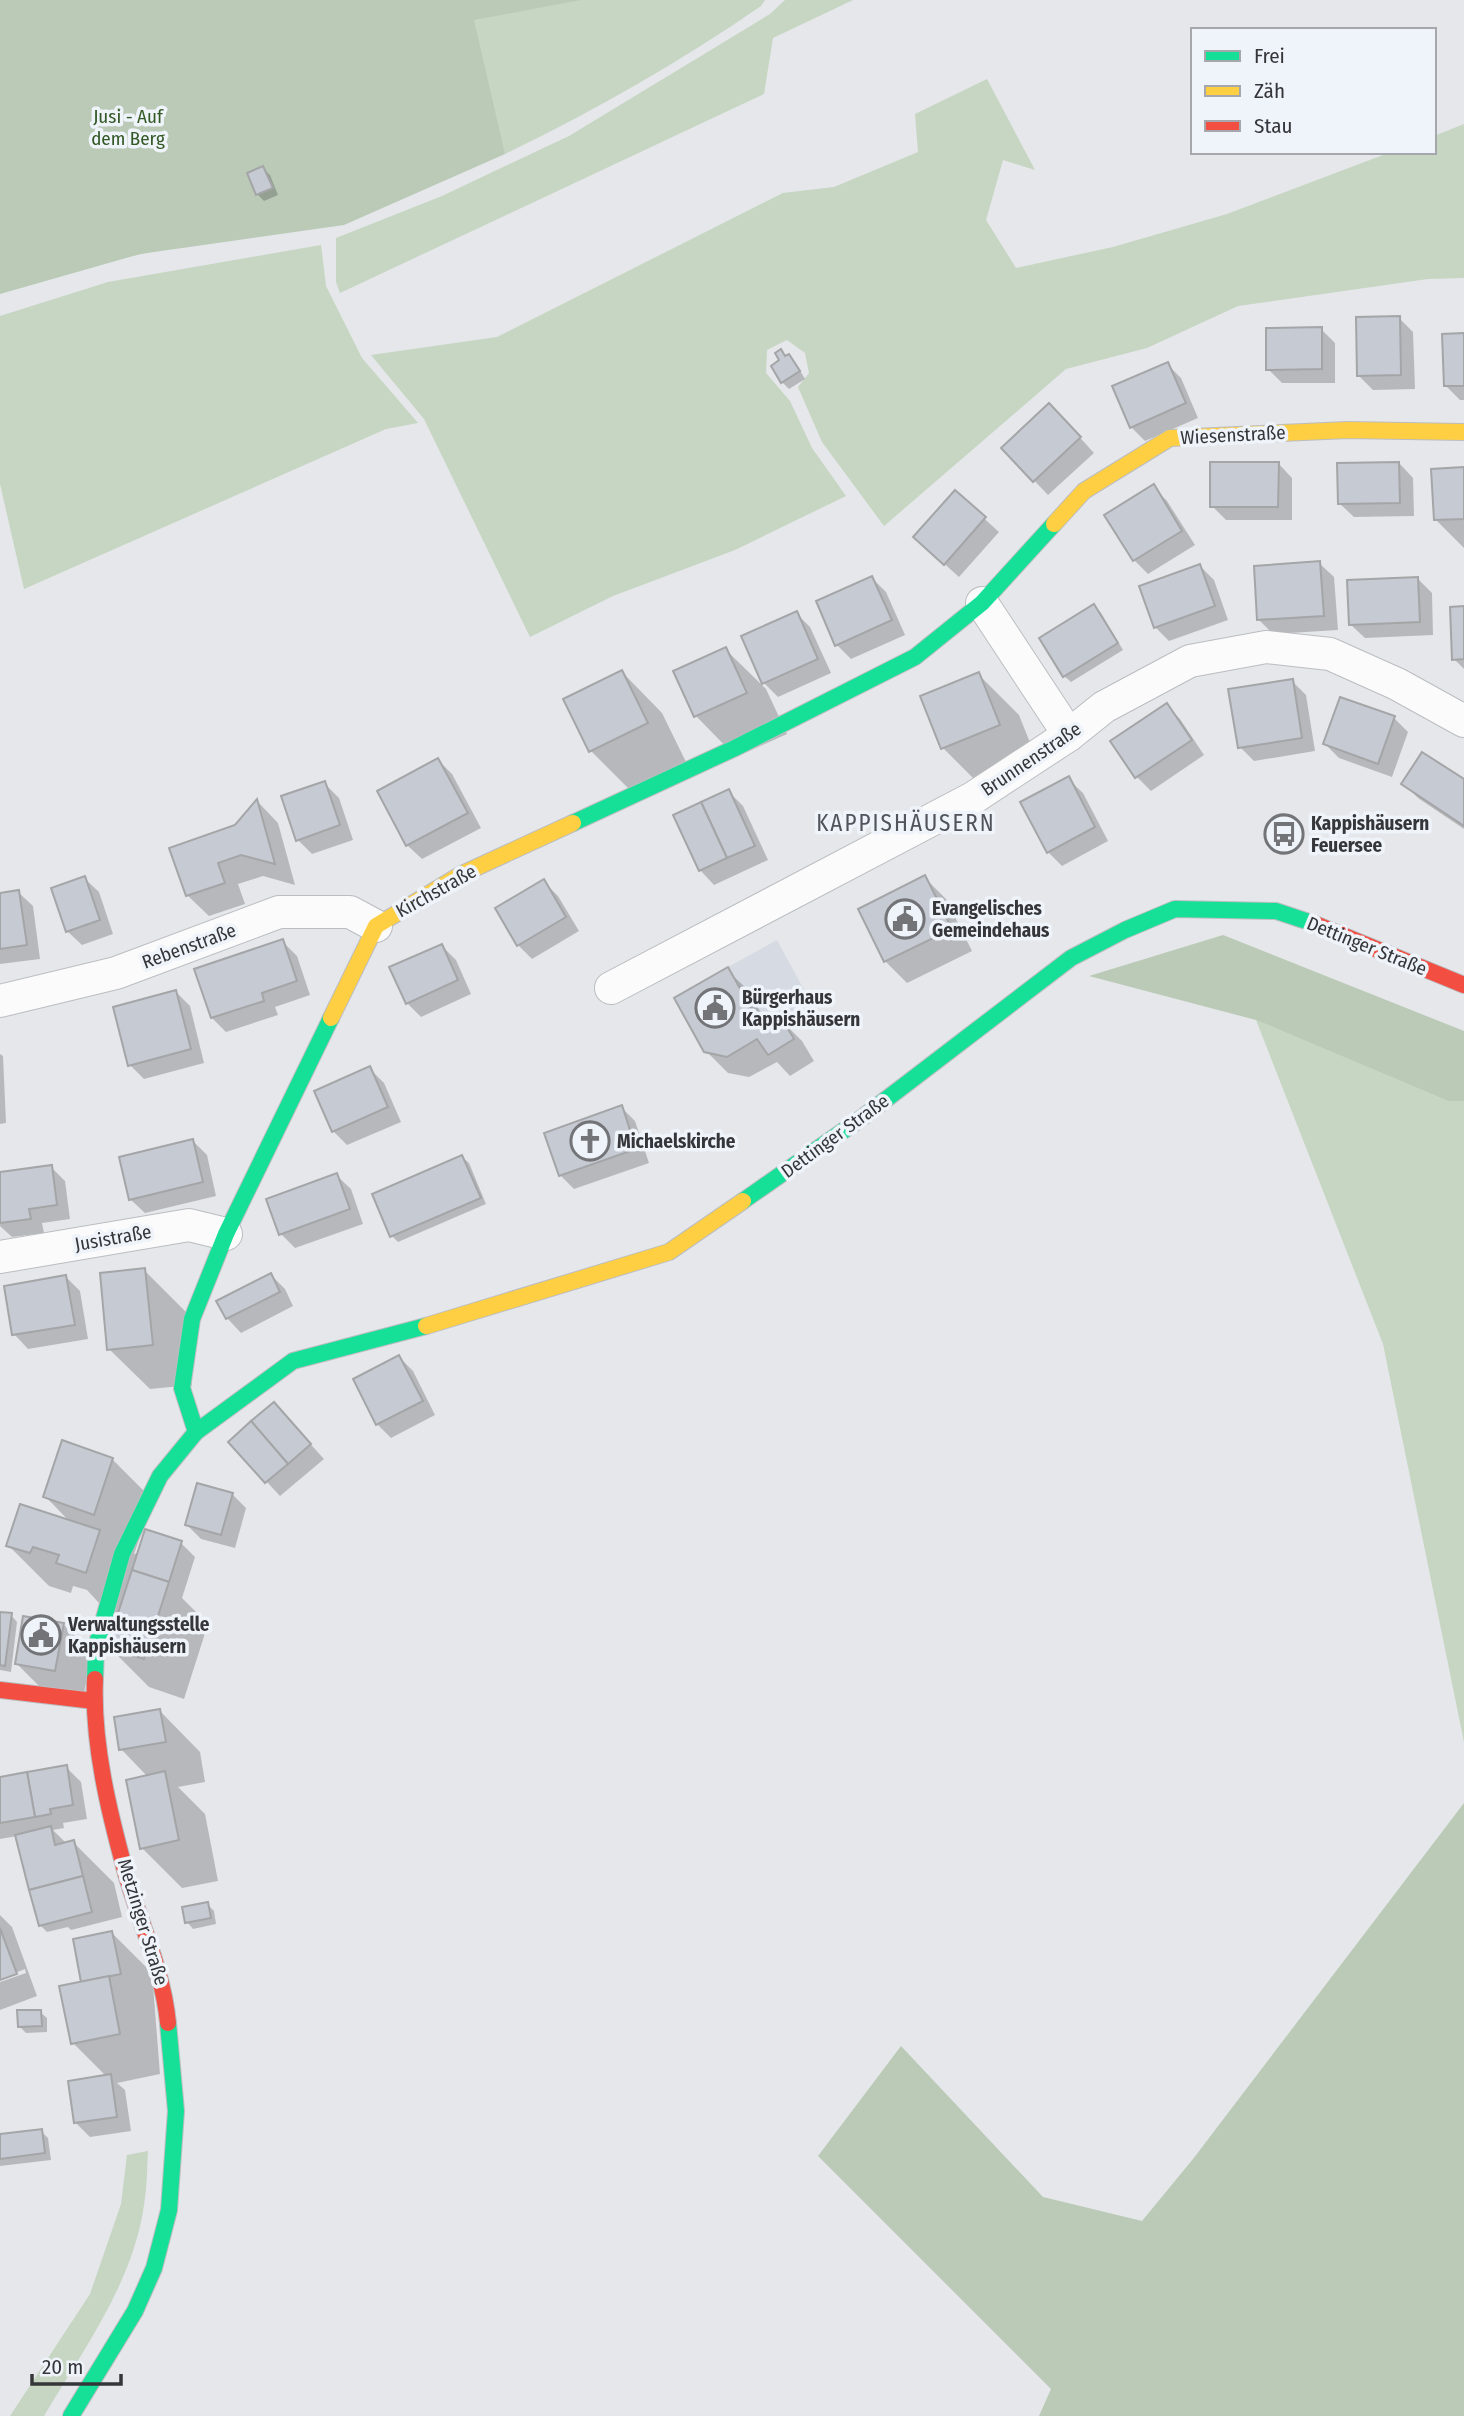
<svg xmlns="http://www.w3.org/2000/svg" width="1464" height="2416" viewBox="0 0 1464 2416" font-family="'Fira Sans Condensed',sans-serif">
  <rect width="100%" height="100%" fill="#e5e7ea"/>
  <path fill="#d5dae3" d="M777 940 810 1001 762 1028 728 967Z"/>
  <g fill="#c6d6c2">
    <path d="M0 0H765L761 6C680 62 594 111 505 154L500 135 381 200 0 286Z"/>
    <path d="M785 0H853L773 38 764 94 340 293 336 282V238L442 196 569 136 770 14Z"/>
    <path d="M987 79 1035 170 1003 160 986 220 1016 268 1113 247 1227 214 1391 152H1434V136L1464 124V278L1428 279 1238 306 1147 348 1066 369 884 526 822 442 798 387 809 373 805 353 787 340 767 350 766 373 790 401 812 448 846 496 735 550 613 596 530 637 424 419 371 355 497 337 783 193 834 187 918 152 915 114Z"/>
    <path d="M321 245 326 286 362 358 418 423 386 429 24 589 0 484V316L108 282Z"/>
    <path d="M1256 1020 1448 1101H1464V1742L1383 1344Z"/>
    <path d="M148 2151C147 2169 147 2187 144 2205 133 2283 83 2350 44 2416H10L90 2294 121 2204 127 2155Z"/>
  </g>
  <g fill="#bacab7">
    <path d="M0 0H581L474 20 505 154 344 225 140 254 0 294Z"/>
    <path d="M1223 935 1464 1031V1101H1448L1256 1020 1089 976Z"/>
    <path d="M1464 1803V2416H1039L1051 2389 818 2156 901 2046 1043 2197 1142 2221 1193 2159Z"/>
  </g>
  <g fill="#0003">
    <path d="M263 168 270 175 278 195 264 201 257 194Z"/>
    <path d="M1399 318 1413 332 1415 389 1373 390 1359 376Z"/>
    <path d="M1321 329 1335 343V383H1282L1268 369Z"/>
    <path d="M1464 335V400H1460L1446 386Z"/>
    <path d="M780 351 795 362 805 379 789 389 782 382Z"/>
    <path d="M1167 364 1181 378 1198 418 1145 441 1131 427Z"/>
    <path d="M1063 419 1094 453 1048 495 1003 448Z"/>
    <path d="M1278 463 1292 478V520H1226L1212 506Z"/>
    <path d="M1399 463 1413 478 1414 516 1354 517 1339 503Z"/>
    <path d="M1464 469V548L1436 520Z"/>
    <path d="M1153 487 1167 501 1195 545 1148 574 1134 560Z"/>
    <path d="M955 492 999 532 959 577 930 551Z"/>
    <path d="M1319 563 1334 577 1338 630 1273 634 1259 620Z"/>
    <path d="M1200 566 1214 580 1228 620 1169 641 1155 627Z"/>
    <path d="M872 578 886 592 905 635 851 659 837 645Z"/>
    <path d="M1418 579 1432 593 1433 635 1365 638 1350 624Z"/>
    <path d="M1094 606 1101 613 1123 650 1071 682 1064 676Z"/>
    <path d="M1464 608V669L1454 659Z"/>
    <path d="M796 613 810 627 831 673 778 697 764 683Z"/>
    <path d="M725 649 766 689 787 734 736 757 696 716Z"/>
    <path d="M622 672 662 713 687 764 631 791 591 751Z"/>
    <path d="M978 674 1019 715 1039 765 983 788 943 748Z"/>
    <path d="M1292 681 1306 695 1315 751 1254 761 1240 747Z"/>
    <path d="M1166 705 1180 719 1204 755 1151 791 1137 777 1113 741Z"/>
    <path d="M1394 718 1408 732 1392 777 1339 758 1325 744Z"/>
    <path d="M438 760 452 774 481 828 422 859 407 845 379 792Z"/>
    <path d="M1068 779 1083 793 1108 841 1062 866 1048 852Z"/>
    <path d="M1464 781V829L1418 798 1404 784Z"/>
    <path d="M324 783 339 798 353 840 312 854 298 840Z"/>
    <path d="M728 791 743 806 768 860 714 885 700 870 675 816Z"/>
    <path d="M258 802 278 823 295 885 263 876 238 884 245 904 209 916 187 895 236 827Z"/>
    <path d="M84 878 99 892 113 934 82 945 67 931Z"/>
    <path d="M925 878 946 899 972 951 907 983 885 961Z"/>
    <path d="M544 882 558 896 579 931 532 959 518 945Z"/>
    <path d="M18 892 33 906 40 959 0 964V895Z"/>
    <path d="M282 941 297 956 310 995 275 1007 278 1015 226 1032 212 1018Z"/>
    <path d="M442 946 456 960 471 994 421 1017 407 1003Z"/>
    <path d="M727 970 749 991 768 1026 780 1019 802 1041 814 1061 790 1076 777 1062 749 1077 728 1073 706 1051Z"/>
    <path d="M176 992 190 1006 204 1063 144 1079 130 1065Z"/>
    <path d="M0 1054 3 1056 6 1123 0 1124Z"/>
    <path d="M370 1069 384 1083 401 1122 347 1145 333 1131Z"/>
    <path d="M621 1107 635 1121 649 1163 574 1189 560 1175Z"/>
    <path d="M193 1141 207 1155 216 1196 145 1213 130 1199Z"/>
    <path d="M462 1157 469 1163 486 1204 398 1242 392 1236Z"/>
    <path d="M51 1167 65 1181 70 1219 42 1223 44 1233 12 1237 0 1226V1174Z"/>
    <path d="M336 1175 351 1189 363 1224 295 1248 281 1234Z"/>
    <path d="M144 1270 185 1311 192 1385 150 1389 109 1349Z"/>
    <path d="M271 1275 285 1289 293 1306 241 1333 227 1318Z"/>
    <path d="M66 1277 80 1291 88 1339 28 1349 14 1334Z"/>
    <path d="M399 1357 413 1371 435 1415 391 1438 377 1424Z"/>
    <path d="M274 1404 324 1459 280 1496 230 1442Z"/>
    <path d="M112 1459 153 1500 134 1554 181 1543 195 1557 182 1598 208 1624 184 1699 149 1687 109 1647 99 1603 87 1590 73 1586 71 1593 49 1586 8 1545 70 1522 45 1496Z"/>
    <path d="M232 1494 246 1508 235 1548 201 1539 187 1525Z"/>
    <path d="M0 1614 11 1615 17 1622 11 1672 0 1670Z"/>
    <path d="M63 1624 92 1653 83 1698 45 1692 16 1663Z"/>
    <path d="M160 1711 200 1752 205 1782 178 1787 205 1814 218 1881 182 1888 142 1848 148 1777 121 1749Z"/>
    <path d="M66 1767 81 1782 87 1819 63 1823 64 1828 53 1830 67 1844 73 1842 114 1883 122 1917 71 1930 68 1927 47 1932 40 1925 17 1836 0 1839V1778Z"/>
    <path d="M207 1904 214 1911 216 1924 193 1929 187 1922Z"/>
    <path d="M0 1915 12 1927 37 1996 0 2010V1982L26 1973 25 1969 0 1979Z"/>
    <path d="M112 1933 152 1973 160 2074 117 2083 125 2090 131 2131 90 2137 76 2123 107 2077 73 2043 83 1983Z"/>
    <path d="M40 2012 47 2018V2032L26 2033 19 2026Z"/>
    <path d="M41 2131 48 2138 51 2160 0 2166V2136Z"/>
  </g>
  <g fill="#c6cad3" stroke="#a4a5a7" stroke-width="2">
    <path d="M263 166 273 188 256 195 247 173Z"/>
    <path d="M1400 316 1401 375 1357 376 1356 317Z"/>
    <path d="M1322 327V369L1266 370V328Z"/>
    <path d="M1464 333V386H1444L1442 334Z"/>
    <path d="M781 349 785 356 789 354 800 371 781 383 771 366 779 360 775 353Z"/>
    <path d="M1168 362 1186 403 1130 428 1112 386Z"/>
    <path d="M1049 403 1081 437 1033 482 1001 448Z"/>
    <path d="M1210 462H1279L1278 507H1210Z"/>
    <path d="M1399 462 1400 503 1338 504 1337 463Z"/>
    <path d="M1464 467V519L1434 520 1431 469Z"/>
    <path d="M1154 484 1182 531 1133 561 1104 515Z"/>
    <path d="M955 490 986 517 944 565 913 537Z"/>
    <path d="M1320 561 1324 616 1257 620 1254 566Z"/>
    <path d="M1200 564 1215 606 1154 628 1139 586Z"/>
    <path d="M872 576 892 620 835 646 816 601Z"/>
    <path d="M1418 577 1420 622 1349 625 1347 580Z"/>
    <path d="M1094 604 1118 643 1063 677 1039 638Z"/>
    <path d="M1464 606V659L1452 660 1450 607Z"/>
    <path d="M797 611 818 659 762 684 741 636Z"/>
    <path d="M726 647 747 693 694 717 673 671Z"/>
    <path d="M622 670 648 723 589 752 563 699Z"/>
    <path d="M979 672 1000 725 941 749 920 696Z"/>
    <path d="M1293 679 1302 738 1238 748 1228 689Z"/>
    <path d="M1340 697 1395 716 1378 764 1323 744Z"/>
    <path d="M1167 703 1192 740 1135 778 1110 741Z"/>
    <path d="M1422 752 1464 779V826L1401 784Z"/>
    <path d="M438 758 468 813 406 846 377 791Z"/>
    <path d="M1069 776 1095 827 1047 853 1020 802Z"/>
    <path d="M325 781 340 825 296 841 281 796Z"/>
    <path d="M729 789 755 846 727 858 701 802Z"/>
    <path d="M257 799 275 864 241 855 218 863 225 883 186 896 169 848 235 825Z"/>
    <path d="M701 802 727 858 699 871 673 815Z"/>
    <path d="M925 875 952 929 884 962 858 909Z"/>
    <path d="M85 876 100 920 66 932 51 888Z"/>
    <path d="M544 879 566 917 517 946 495 908Z"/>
    <path d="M19 890 27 945 0 949V893Z"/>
    <path d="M283 939 297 981 262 993 264 1001 211 1018 194 969Z"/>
    <path d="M442 944 458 980 406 1004 389 967Z"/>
    <path d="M728 967 762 1028 781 1017 794 1039 768 1055 757 1039 727 1057 704 1052 674 998Z"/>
    <path d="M176 990 191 1049 128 1066 113 1007Z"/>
    <path d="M370 1066 388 1107 332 1132 314 1091Z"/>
    <path d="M622 1105 636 1149 559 1176 544 1133Z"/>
    <path d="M193 1139 203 1182 129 1200 119 1157Z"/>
    <path d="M462 1155 481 1198 390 1237 372 1194Z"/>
    <path d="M52 1165 57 1205 29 1209 31 1219 0 1223V1172Z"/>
    <path d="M337 1173 350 1209 279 1235 266 1199Z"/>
    <path d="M145 1268 153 1345 107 1350 100 1273Z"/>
    <path d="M271 1273 280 1292 226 1319 216 1301Z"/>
    <path d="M66 1275 75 1325 12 1335 4 1286Z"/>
    <path d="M399 1355 423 1401 376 1425 353 1379Z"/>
    <path d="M274 1402 311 1444 288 1464 251 1421Z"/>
    <path d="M251 1421 288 1464 265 1483 228 1442Z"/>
    <path d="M62 1440 113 1458 94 1515 43 1497Z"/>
    <path d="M197 1483 233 1493 221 1535 185 1525Z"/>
    <path d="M20 1504 100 1530 86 1573 56 1563 59 1555 33 1547 30 1553 6 1546Z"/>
    <path d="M145 1529 182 1541 169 1582 132 1570Z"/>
    <path d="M132 1570 169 1582 144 1659 107 1647Z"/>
    <path d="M0 1612 12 1613 5 1666 0 1665Z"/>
    <path d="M23 1616 64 1623 55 1671 15 1664Z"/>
    <path d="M160 1709 166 1742 119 1750 114 1717Z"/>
    <path d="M67 1765 73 1805 50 1809 51 1814 35 1817 27 1772Z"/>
    <path d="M165 1771 179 1840 140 1849 126 1780Z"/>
    <path d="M27 1772 35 1817 0 1823V1777Z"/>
    <path d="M51 1826 55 1845 74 1840 83 1876 29 1890 15 1835Z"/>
    <path d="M83 1876 92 1912 39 1926 29 1890Z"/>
    <path d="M208 1902 211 1918 185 1923 182 1907Z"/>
    <path d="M0 1928 17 1974 0 1980Z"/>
    <path d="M112 1931 121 1974 81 1982 73 1939Z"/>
    <path d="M109 1976 120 2034 71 2044 59 1986Z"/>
    <path d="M17 2010H41L42 2026 18 2027Z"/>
    <path d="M111 2074 117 2117 74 2123 68 2081Z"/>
    <path d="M42 2129 45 2153 0 2159V2134Z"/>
  </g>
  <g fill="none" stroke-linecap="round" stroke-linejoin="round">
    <g stroke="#bbbdc0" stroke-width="34">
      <g id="street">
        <path d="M982 603 1069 735"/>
        <path d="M611 988 973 798 1069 735 1104 707 1190 661 1266 647 1330 654 1397 684 1464 721"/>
        <path d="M0 1001 116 973 279 912H350L376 926"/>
        <path d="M0 1257 189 1225 226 1234"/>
      </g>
    </g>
    <g stroke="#bbbdc0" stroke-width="18">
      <g id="fast">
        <path d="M573 823 735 748 915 657 982 603 1054 524"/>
        <path d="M743 1201 863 1117 1071 958 1125 930 1175 909 1276 911 1315 924"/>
        <path d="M196 1432 182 1388 192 1319 226 1234 331 1018"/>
        <path d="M95 1679 96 1647 122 1554 160 1476 196 1432 293 1361 426 1326"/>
        <path d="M71 2416 135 2311 154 2268 169 2210 176 2111 168 2023"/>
      </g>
    </g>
    <g stroke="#bbbdc0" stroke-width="18">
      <g id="slow">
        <path d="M1054 524 1084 491 1170 438 1348 430 1464 432"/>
        <path d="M331 1018 376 926 460 875 573 823"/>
        <path d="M426 1326 669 1252 743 1201"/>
      </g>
    </g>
    <g stroke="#bbbdc0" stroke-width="18">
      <g id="jam">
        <path d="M1315 924 1464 985"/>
        <path d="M95 1679C92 1743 109 1812 126 1874 140 1923 163 1971 168 2023"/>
        <path d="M0 1690 94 1701"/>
      </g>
    </g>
    <use href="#street" stroke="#fbfbfc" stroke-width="32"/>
    <use href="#fast" stroke="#16e098" stroke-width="16"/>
    <use href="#slow" stroke="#ffcf43" stroke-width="16"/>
    <use href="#jam" stroke="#f24e42" stroke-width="16"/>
  </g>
  <defs>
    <g id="bus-ring" transform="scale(2.0125)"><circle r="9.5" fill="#eff3fa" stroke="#737477" stroke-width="1.5"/><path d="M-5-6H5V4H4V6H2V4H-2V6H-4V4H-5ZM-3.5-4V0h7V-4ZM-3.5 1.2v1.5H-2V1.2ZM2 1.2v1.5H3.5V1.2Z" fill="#737477"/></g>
    <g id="civic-ring" transform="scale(2.0125)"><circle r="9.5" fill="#eff3fa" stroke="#737477" stroke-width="1.5"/><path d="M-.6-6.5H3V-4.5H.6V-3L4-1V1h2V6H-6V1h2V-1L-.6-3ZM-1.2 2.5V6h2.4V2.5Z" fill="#737477"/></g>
    <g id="church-ring" transform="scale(2.0125)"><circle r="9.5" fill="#eff3fa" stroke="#737477" stroke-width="1.5"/><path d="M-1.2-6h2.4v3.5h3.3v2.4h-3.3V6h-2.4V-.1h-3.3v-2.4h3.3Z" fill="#737477"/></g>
  </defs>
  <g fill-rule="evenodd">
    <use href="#bus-ring" x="1284" y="834"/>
    <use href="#civic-ring" x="905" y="919"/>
    <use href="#civic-ring" x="715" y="1008"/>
    <use href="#church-ring" x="590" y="1141"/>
    <use href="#civic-ring" x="41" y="1635"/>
  </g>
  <g text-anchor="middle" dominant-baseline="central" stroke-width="7" stroke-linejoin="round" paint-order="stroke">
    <g font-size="19" fill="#325823" stroke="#eff3fa">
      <text x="128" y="116">Jusi - Auf<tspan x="128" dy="22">dem Berg</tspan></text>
    </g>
    <g font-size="19" fill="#353639" stroke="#eff3fa">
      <text transform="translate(1233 435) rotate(-3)">Wiesenstraße</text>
      <text transform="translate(1031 759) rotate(-34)">Brunnenstraße</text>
      <text transform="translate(436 891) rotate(-29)">Kirchstraße</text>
      <text transform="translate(189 946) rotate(-20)">Rebenstraße</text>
      <text transform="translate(1367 946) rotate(22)">Dettinger Straße</text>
      <text transform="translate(835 1136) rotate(-36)">Dettinger Straße</text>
      <text transform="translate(113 1238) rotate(-10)">Jusistraße</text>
      <text transform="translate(143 1922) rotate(73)">Metzinger Straße</text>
    </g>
    <g font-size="19" font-weight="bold" fill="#353639" stroke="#eff3fa" text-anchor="start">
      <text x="1311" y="823">Kappishäusern<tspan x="1311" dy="22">Feuersee</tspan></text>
      <text x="932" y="908">Evangelisches<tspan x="932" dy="22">Gemeindehaus</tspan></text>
      <text x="742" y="997">Bürgerhaus<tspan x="742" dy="22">Kappishäusern</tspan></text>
      <text x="617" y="1141">Michaelskirche</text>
      <text x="68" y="1624">Verwaltungsstelle<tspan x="68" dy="22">Kappishäusern</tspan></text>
    </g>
    <g font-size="23" letter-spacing="2" fill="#51545a" stroke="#eff3fa">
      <text x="906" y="823">KAPPISHÄUSERN</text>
    </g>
  </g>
  <rect x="1191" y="28" width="245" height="126" fill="#eff3fa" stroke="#a5a7ad" stroke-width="2"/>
  <rect x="1205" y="51" width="35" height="10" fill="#16e098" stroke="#a5a7ad" stroke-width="2"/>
  <text x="1254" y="63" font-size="21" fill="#353639">Frei</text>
  <rect x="1205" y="86" width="35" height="10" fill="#ffcf43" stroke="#a5a7ad" stroke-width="2"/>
  <text x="1254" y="98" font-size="21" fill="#353639">Zäh</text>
  <rect x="1205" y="121" width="35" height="10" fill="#f24e42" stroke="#a5a7ad" stroke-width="2"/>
  <text x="1254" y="133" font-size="21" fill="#353639">Stau</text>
  <path d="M32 2374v10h89v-10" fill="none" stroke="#353639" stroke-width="3.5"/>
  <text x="42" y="2374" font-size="21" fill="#353639" stroke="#eff3fa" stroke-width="5" paint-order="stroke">20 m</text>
</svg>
